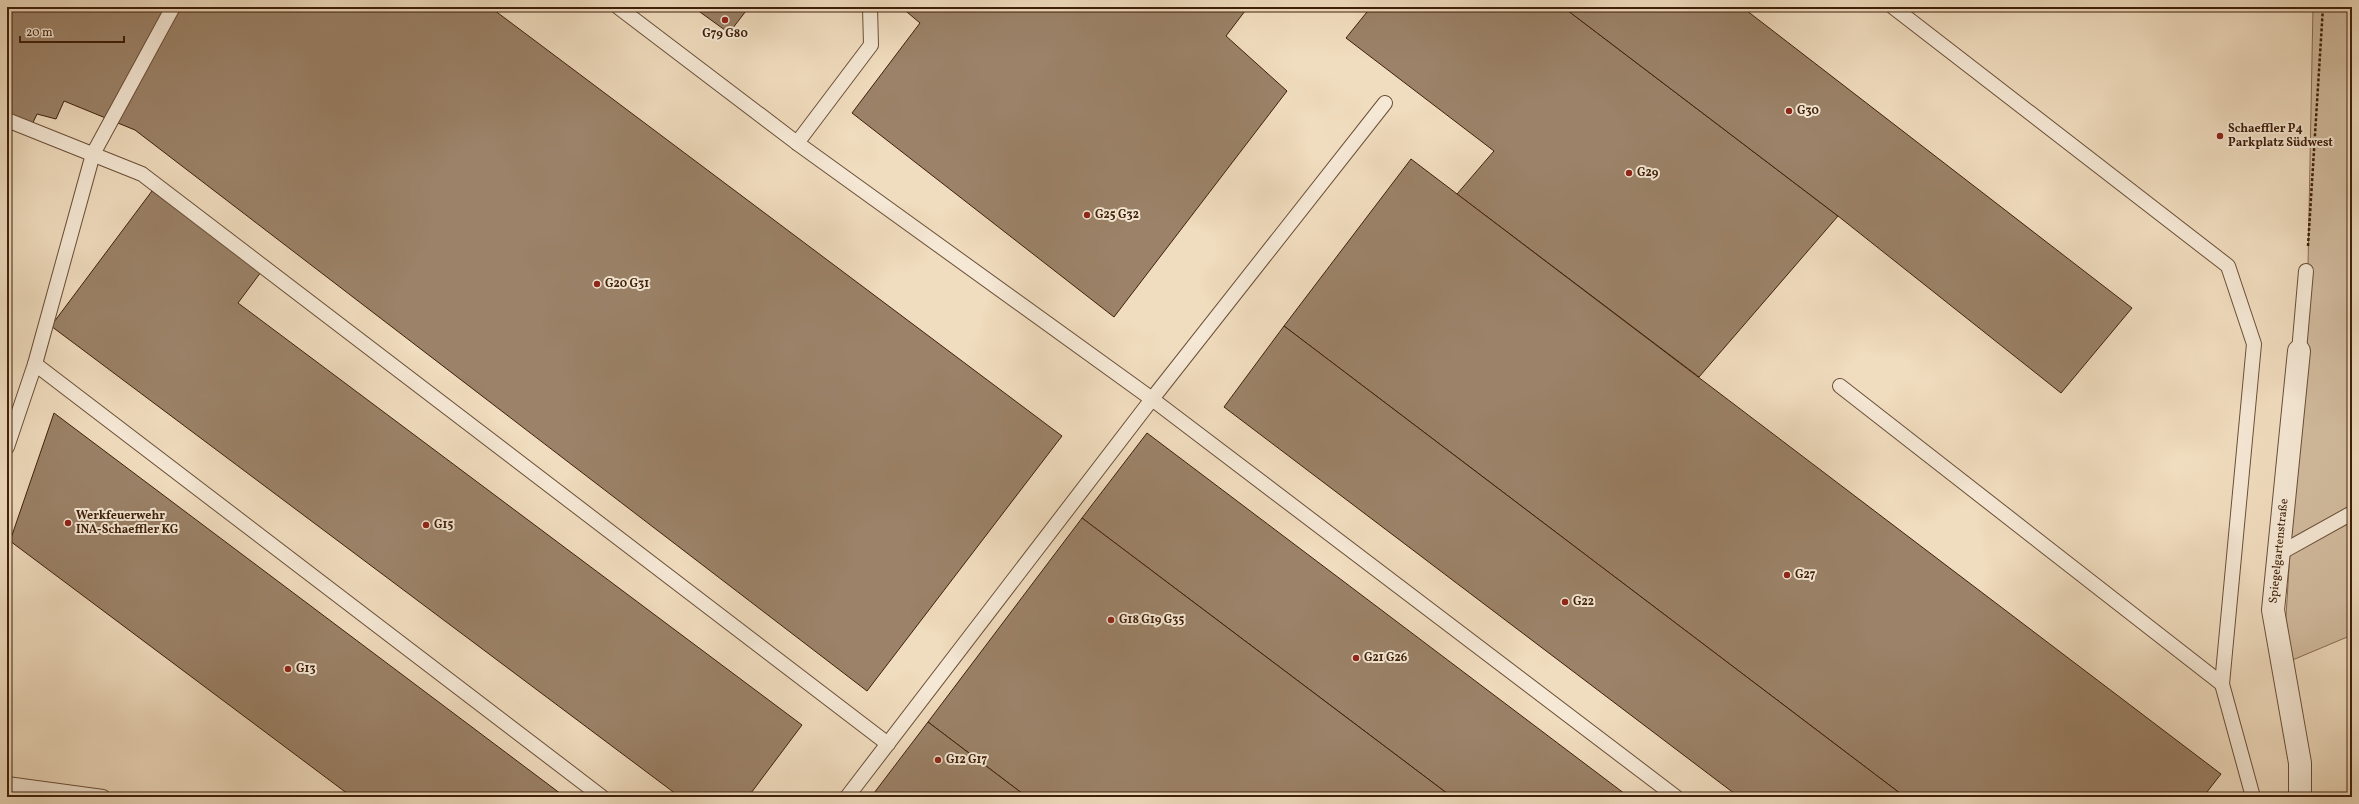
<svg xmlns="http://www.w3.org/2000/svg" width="2359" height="804" viewBox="0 0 2359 804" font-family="Vollkorn,serif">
  <rect width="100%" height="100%" fill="#f0dcbe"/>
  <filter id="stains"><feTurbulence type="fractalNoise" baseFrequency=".005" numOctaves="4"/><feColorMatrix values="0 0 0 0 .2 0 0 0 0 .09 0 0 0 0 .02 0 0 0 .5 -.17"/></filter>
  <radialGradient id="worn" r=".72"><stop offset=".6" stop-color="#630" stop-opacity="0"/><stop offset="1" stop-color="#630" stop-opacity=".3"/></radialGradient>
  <path fill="#d2bc9f" stroke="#886e54" d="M2313 7H2352V635L2283 664 2308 266Z"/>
  <g fill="#9b8268" stroke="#3f200a">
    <path d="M7 7H490L1062 436 867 691 135 130 64 101 56 119 37 114 29 131 7 122Z"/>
    <path d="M693 7H749L729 33Z"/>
    <path d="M901 7H1248L1226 36 1287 91 1114 317 852 113 920 23Z"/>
    <path d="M1371 7H1563L1838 216 1699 377 1457 194 1494 151 1346 38Z"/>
    <path d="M1563 7H1742L2132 308 2061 393 1838 216Z"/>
    <path d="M1411 159 2221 774 2203 797H1905L1284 326Z"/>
    <path d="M152 191 261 272 238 303 802 725 748 797H680L51 326Z"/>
    <path d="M1284 326 1905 797H1739L1224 407Z"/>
    <path d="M54 413 565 797H352L10 541Z"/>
    <path d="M1147 433 1629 797H1452L1082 518Z"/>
    <path d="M1082 518 1452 797H1027L928 722Z"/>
    <path d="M928 722 1027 797H871Z"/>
  </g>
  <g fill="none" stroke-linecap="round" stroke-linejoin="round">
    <g stroke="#6b4f37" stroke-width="16">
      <g id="lane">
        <path d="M618 7 797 143 1152 399 1385 103"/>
        <path d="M1893 7 2228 266 2254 344 2222 684 2253 797"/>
        <path d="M7 120 142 174 888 744"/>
        <path d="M797 143 871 45 870 7"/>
        <path d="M2299 351 2306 271"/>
        <path d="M35 364 93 154 173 7"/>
        <path d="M1840 386 2222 684"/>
        <path d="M7 447 35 364 602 797"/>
        <path d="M2280 553 2352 513"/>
        <path d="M7 784 103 797"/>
        <path d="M847 797 1152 399 1676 797"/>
      </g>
    </g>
    <g stroke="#6b4f37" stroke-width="24">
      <path id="street" d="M2299 351 2273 610 2300 763V797"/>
    </g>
    <path stroke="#3f200a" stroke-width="2.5" stroke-dasharray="3 2" stroke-linecap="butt" d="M2308 246 2323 7"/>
    <use href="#lane" stroke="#f5e8d5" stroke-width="14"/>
    <use href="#street" stroke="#f5e8d5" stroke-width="22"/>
  </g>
  <g fill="#8f2418" stroke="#f5e8d5" stroke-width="1.5">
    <circle cx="725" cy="20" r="4"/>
    <circle cx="1789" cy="111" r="4"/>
    <circle cx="2220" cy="136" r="4"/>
    <circle cx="1629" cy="173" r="4"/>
    <circle cx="1087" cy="215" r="4"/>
    <circle cx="597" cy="284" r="4"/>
    <circle cx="68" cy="523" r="4"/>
    <circle cx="426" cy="525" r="4"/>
    <circle cx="1787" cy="575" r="4"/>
    <circle cx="1565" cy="602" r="4"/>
    <circle cx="1111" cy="620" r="4"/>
    <circle cx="1356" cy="658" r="4"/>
    <circle cx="288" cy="669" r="4"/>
    <circle cx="938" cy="760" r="4"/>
  </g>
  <g text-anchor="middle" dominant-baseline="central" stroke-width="4" stroke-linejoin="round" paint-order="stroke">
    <g font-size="12" font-weight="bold" fill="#3f200a" stroke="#f5e8d5" text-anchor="start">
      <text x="725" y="34" text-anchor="middle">G79 G80</text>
      <text x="1797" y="111">G30</text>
      <text x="2228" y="129">Schaeffler P4<tspan x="2228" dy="14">Parkplatz Südwest</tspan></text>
      <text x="1637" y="173">G29</text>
      <text x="1095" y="215">G25 G32</text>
      <text x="605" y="284">G20 G31</text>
      <text x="76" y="516">Werkfeuerwehr<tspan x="76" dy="14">INA-Schaeffler KG</tspan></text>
      <text x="434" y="525">G15</text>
      <text x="1795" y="575">G27</text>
      <text x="1573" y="602">G22</text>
      <text x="1119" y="620">G18 G19 G35</text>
      <text x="1364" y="658">G21 G26</text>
      <text x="296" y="669">G13</text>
      <text x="946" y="760">G12 G17</text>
    </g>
    <g font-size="12" fill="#3f200a" stroke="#f5e8d5">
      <text transform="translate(2279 551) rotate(-84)">Spiegelgartenstraße</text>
    </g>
  </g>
  <rect width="2359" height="804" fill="none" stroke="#f0dcbe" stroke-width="24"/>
  <rect x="8" y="8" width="2343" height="788" fill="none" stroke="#3f200a" stroke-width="2"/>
  <rect x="12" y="12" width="2335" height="780" fill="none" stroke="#3f200a"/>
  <path d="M20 36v6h104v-6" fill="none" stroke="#3f200a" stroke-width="2"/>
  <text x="26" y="36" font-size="12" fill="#3f200a" stroke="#f5e8d5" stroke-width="3" paint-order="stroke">20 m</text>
  <rect width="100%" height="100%" filter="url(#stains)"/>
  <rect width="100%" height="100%" fill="url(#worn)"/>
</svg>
